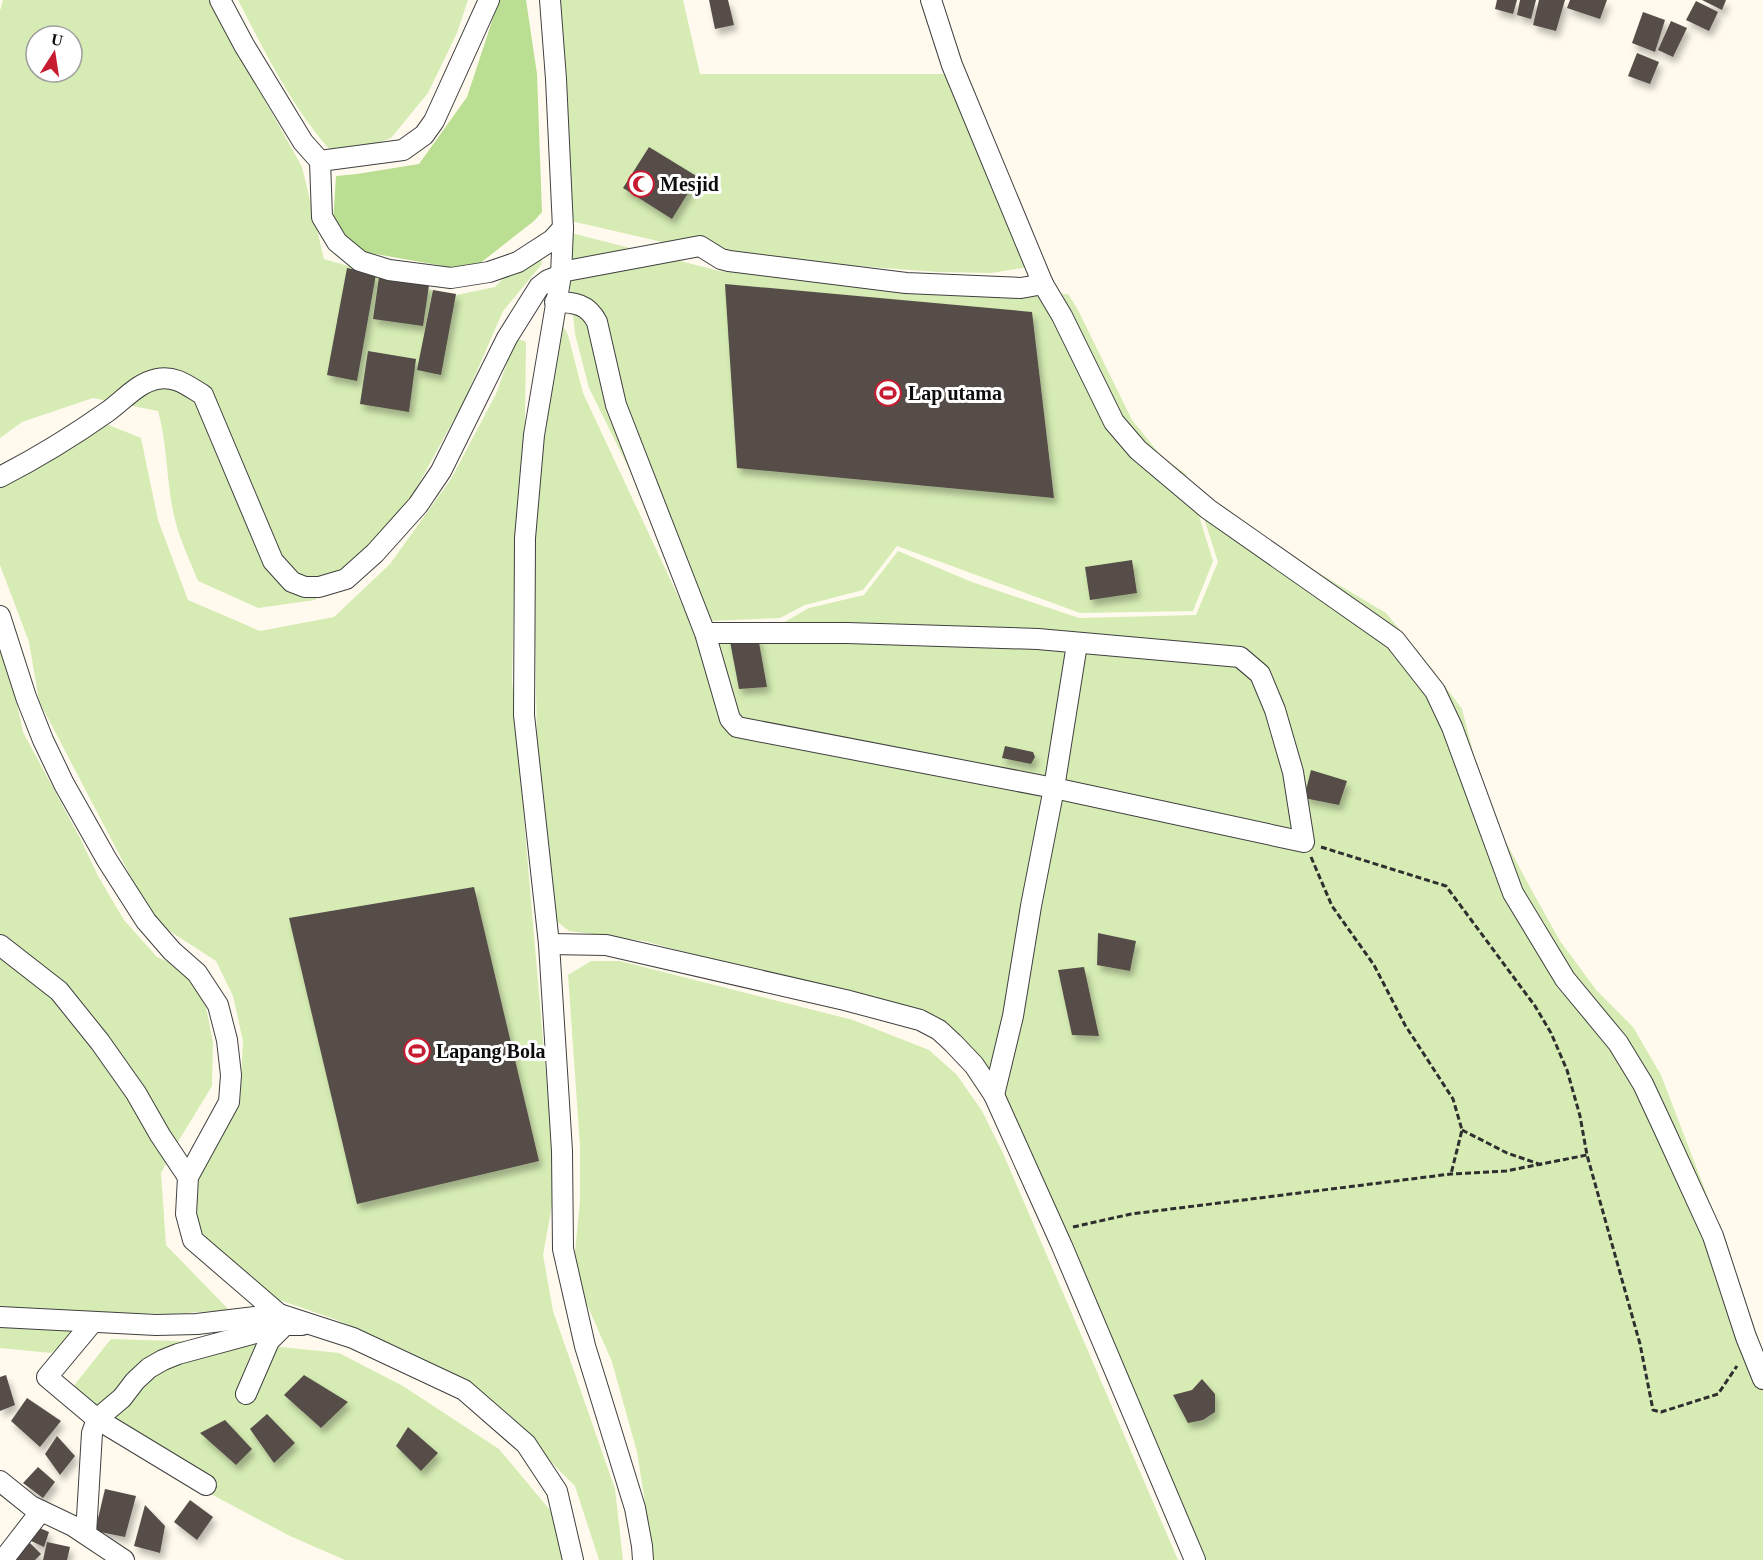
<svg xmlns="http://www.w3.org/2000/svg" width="1763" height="1560" viewBox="0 0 1763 1560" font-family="'Times New Roman',serif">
  <defs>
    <filter id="shadow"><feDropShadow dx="3.5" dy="6" stdDeviation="3" flood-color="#0004"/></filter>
  </defs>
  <rect width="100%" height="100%" fill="#fffaed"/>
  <g fill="#d6ecb4" fill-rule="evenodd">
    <path d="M3 0H209L302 167 324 259 452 296 495 287 539 242 542 264 503 311 464 401 411 498 365 552 315 600 258 608 198 581C190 561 180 540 175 520 166 484 168 446 158 411L93 398 22 422 0 438V11ZM36 36H72V72H36Z"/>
    <path d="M238 0H468L457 33 428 93 391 138 353 152 330 150C291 106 265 52 238 0Z"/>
    <path d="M543 0H683L700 74H948L1029 267 991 273 938 272 723 256 558 218Z"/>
    <path d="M564 231 719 271 1003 297 1068 294 1078 310 1132 420 1162 457 1186 474 1213 561 1193 611 1080 613 897 546 863 590 805 605 780 618 707 621 633 477 589 388 575 334Z"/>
    <path d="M559 319 568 335 583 393 693 628 781 624 809 608 864 595 898 551 972 582 1079 618 1196 615 1218 562 1193 484 1239 522 1292 557 1386 613 1433 670 1462 709 1474 756 1500 831 1531 889 1560 941 1597 991 1633 1027 1661 1075 1722 1234 1754 1333 1763 1353V1560H1203L1008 1104 929 1028 757 971 644 941 569 931 555 920 537 744 533 522 551 321Z"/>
    <path d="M516 338 526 342 525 421 515 539 512 680 550 1121 557 1178 543 1255 553 1311 615 1489 623 1560H599L575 1486 527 1438 471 1391 411 1353 337 1320 271 1297 196 1238 189 1182 205 1153 240 1099 243 1041 233 996 216 961 154 921 39 701 29 642 0 565V482L104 423 141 438 158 520 188 600 260 631 334 617 390 564 451 479 496 394Z"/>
    <path d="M0 634 5 646 23 732 81 840 98 876 124 920 157 957 187 970 203 992 213 1042 212 1086 176 1145 161 1173 166 1245 229 1310 172 1314 126 1313 93 1321 79 1334 51 1353 0 1348Z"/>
    <path d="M591 961H620L853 1020 929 1050 957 1075 982 1111 1002 1151 1178 1560H654L637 1452 612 1362 573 1272 580 1201V1146L568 975Z"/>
    <path d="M111 1339 241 1343 339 1353 403 1386 499 1449 555 1516 563 1560H345L290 1536 207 1492 72 1388Z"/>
  </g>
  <path fill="#bade92" d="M499 0H526L537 74 542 212 534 221 474 268H455L364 252 338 240 333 224 336 176 357 174 419 164 467 97Z"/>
  <g fill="#564d49" filter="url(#shadow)">
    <path d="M709 0H728L734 25 715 29Z"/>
    <path d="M1497 0H1517L1513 14 1495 9Z"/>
    <path d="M1520 0H1536L1531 19 1517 15Z"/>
    <path d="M1539 0H1565L1556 31 1533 25Z"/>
    <path d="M1570 0H1607L1600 19 1567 8Z"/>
    <path d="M1702 0H1726L1722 10Z"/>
    <path d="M1696 1 1718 12 1709 31 1686 20Z"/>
    <path d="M1643 12 1665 20 1655 52 1632 43Z"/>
    <path d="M1671 21 1687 28 1673 57 1658 50Z"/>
    <path d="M1637 53 1659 62 1650 84 1628 76Z"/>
    <path d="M649 147 698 177 672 219 623 188Z"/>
    <path d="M347 268 376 274 357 381 327 375Z"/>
    <path d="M379 277 429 285 423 326 373 319Z"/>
    <path d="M725 284 1032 312 1054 498 737 468Z"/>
    <path d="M433 290 456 294 441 375 417 370Z"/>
    <path d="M368 351 416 359 409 412 360 404Z"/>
    <path d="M1132 560 1137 593 1090 600 1085 567Z"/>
    <path d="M729 636 758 637 767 687 739 689Z"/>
    <path d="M1005 746 1033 752 1035 757 1031 764 1002 758Z"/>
    <path d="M1311 770 1347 781 1339 805 1304 798Z"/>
    <path d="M474 887 539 1161 357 1204 289 918Z"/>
    <path d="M1098 933 1136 941 1130 971 1097 965Z"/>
    <path d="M1084 967 1099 1036 1072 1035 1058 970Z"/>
    <path d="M6 1375 15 1405 0 1411V1377Z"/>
    <path d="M304 1375 348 1402 321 1428 284 1395Z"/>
    <path d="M1202 1379 1215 1394V1412L1203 1420 1188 1423 1173 1395 1192 1390Z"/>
    <path d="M27 1398 61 1421 40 1447 11 1421Z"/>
    <path d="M267 1414 295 1443 274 1463 250 1429Z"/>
    <path d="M225 1420 252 1449 236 1465 200 1433Z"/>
    <path d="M408 1427 438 1453 421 1471 396 1446Z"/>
    <path d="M57 1436 75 1456 60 1475 45 1454Z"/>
    <path d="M38 1467 55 1482 43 1498 23 1483Z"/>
    <path d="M105 1489 136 1496 125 1537 95 1531Z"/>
    <path d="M190 1500 213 1517 197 1540 174 1522Z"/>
    <path d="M145 1505 165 1526 160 1553 134 1546Z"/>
    <path d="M35 1526 49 1532 44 1547 29 1540Z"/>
    <path d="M47 1542 70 1547 67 1560H43Z"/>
    <path d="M30 1543 41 1554 35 1560H13Z"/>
  </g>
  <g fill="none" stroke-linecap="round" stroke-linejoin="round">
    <g stroke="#404040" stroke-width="22">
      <g id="minor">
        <path d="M220 0 244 45 303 142 320 161 322 217 337 242 360 261 389 270 451 278 489 272 518 262 552 240 563 228"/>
        <path d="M550 0 556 79 563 228 561 275 534 435 525 538 524 715 549 944 562 1151 563 1249 585 1346 635 1508 642 1546 643 1560"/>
        <path d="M931 0 952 65 1043 284 1062 316 1114 422 1138 450 1208 509 1395 640 1435 691 1452 727 1513 893 1565 979 1618 1043 1643 1084 1664 1129 1713 1236 1746 1337 1763 1379"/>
        <path d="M320 161 403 150 424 135 434 121 489 0"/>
        <path d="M561 272 700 246 721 259 729 261 906 283 1021 288 1043 284"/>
        <path d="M555 302C574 302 588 304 597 322L616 405 705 633 730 719 737 727 1054 788 1304 842 1293 772 1275 710 1260 674 1240 657 1038 639 847 633H705"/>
        <path d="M0 477C37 458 73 436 107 412 123 401 137 383 157 379 175 375 188 386 203 395L273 561 292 582 305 587H319L346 579 375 553 418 505 441 471 507 338 539 287 548 280 561 275"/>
        <path d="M0 616 26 697 43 740 64 784 107 860 146 921 172 951 197 973 218 1005 227 1040 231 1075 229 1102 188 1177 186 1214 193 1240 279 1314 353 1338 464 1390 526 1444 557 1491 573 1560"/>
        <path d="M549 944 606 945 845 1000 920 1020 939 1030 953 1043 974 1065 994 1095 1062 1246 1195 1560"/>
        <path d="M0 945 59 991 100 1042 136 1093 160 1135 188 1177"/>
        <path d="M994 1095 1013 1016 1031 906 1054 788 1077 644"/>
        <path d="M0 1317 156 1325 197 1324 279 1314"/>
        <path d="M92 1323 47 1377 97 1419 206 1485"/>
        <path d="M246 1394 269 1341 285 1325"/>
        <path d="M0 1481 31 1506 73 1526 124 1560"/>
        <path d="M86 1534 92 1433 97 1419 122 1398 135 1381 149 1368 163 1360 178 1354 285 1325H302"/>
        <path d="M3 1560 41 1511"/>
      </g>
    </g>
    <g stroke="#2f2f2f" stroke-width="3" stroke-dasharray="6 3" stroke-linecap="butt">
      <path d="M1321 847 1446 886 1535 1006 1551 1033 1567 1070 1580 1116 1587 1155 1640 1344 1653 1410 1661 1412 1718 1394 1737 1366"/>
      <path d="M1311 857 1332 906 1374 965 1405 1025 1453 1099 1462 1130 1451 1174"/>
      <path d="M1462 1130 1507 1153 1542 1165"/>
      <path d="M1073 1227 1131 1214 1451 1174 1506 1171 1587 1155"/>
    </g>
    <use href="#minor" stroke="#fff" stroke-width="20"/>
  </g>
  <defs>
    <g id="mosque-ring" transform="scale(1.35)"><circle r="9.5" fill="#fff" stroke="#c71b31" stroke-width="1.5"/><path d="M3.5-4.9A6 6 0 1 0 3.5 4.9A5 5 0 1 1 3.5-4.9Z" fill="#c71b31"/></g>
    <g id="stadium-ring" transform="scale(1.35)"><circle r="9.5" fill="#fff" stroke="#c71b31" stroke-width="1.5"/><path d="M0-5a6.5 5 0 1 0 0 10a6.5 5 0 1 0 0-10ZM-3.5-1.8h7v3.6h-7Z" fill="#c71b31"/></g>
  </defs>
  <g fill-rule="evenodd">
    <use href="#mosque-ring" x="641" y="184"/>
    <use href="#stadium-ring" x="888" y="393"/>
    <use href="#stadium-ring" x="417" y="1051"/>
  </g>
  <g text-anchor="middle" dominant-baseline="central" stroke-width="6" stroke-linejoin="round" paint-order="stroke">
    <g font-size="20" font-weight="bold" fill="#0d0d0d" stroke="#fff" text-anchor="start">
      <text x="660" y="184">Mesjid</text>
      <text x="908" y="393">Lap utama</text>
      <text x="436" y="1051">Lapang Bola</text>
    </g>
  </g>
  <g transform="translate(54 54) rotate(12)"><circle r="28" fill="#ffffff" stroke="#9e9e9e" stroke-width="1.5"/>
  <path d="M0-4.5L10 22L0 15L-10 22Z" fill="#c71b31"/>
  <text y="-9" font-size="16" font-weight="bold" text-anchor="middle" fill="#0d0d0d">U</text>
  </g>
</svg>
